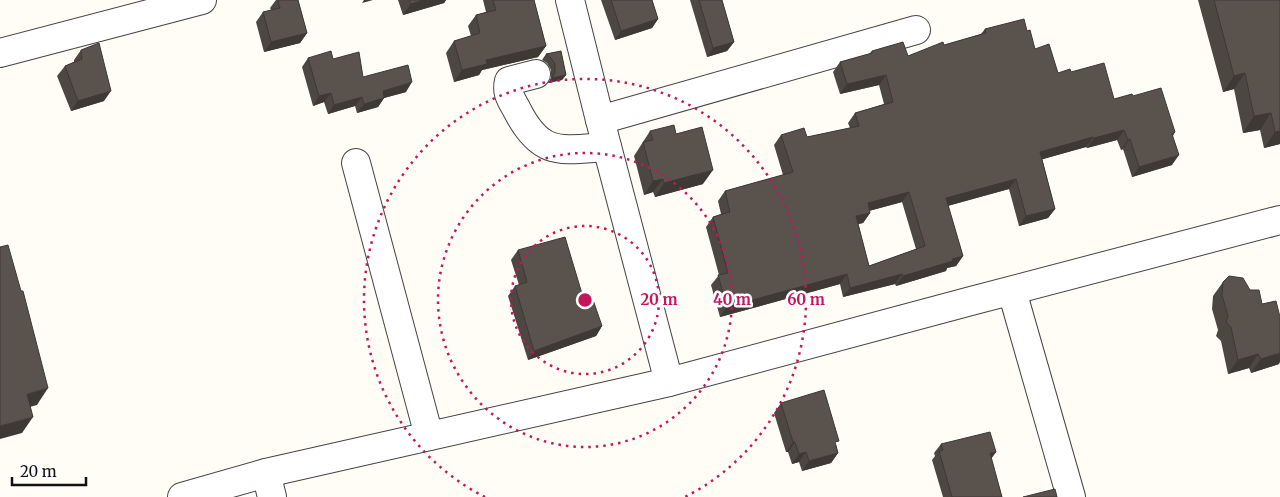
<svg xmlns="http://www.w3.org/2000/svg" width="1280" height="497" viewBox="0 0 1280 497" font-family="Merriweather,serif">
  <rect width="100%" height="100%" fill="#fffdf5"/>
  <g fill="none" stroke-linecap="round" stroke-linejoin="round">
    <g stroke="#444" stroke-width="30">
      <g id="minor">
        <path d="M570 0 600 120 669 382"/>
        <path d="M0 53 202 0"/>
        <path d="M536 74 509 81C506 93 511 99 517 110 541 157 560 150 607 147"/>
        <path d="M600 120 916 30"/>
        <path d="M356 163 429 436"/>
        <path d="M1012 291 1071 497"/>
        <path d="M266 473 272 497"/>
        <path d="M182 497 266 473 669 382 971 301 1280 220"/>
      </g>
    </g>
    <use href="#minor" stroke="#fff" stroke-width="28"/>
  </g>
  <g fill="#4d4742" fill-rule="evenodd">
    <path d="M276 0H298L307 33 300 43 264 52 256 22 263 12 271 10 270 8Z"/>
    <path d="M398 0H446L444 3 403 15Z"/>
    <path d="M483 0H534L546 46 538 57 482 70 479 75 454 82 446 53 454 41 471 36 468 26 476 15 486 12Z"/>
    <path d="M601 0H652L658 19 652 28 615 40Z"/>
    <path d="M690 0H722L734 42 727 51 707 57Z"/>
    <path d="M1198 0H1280V144L1264 148 1260 130 1243 133 1234 89 1223 92Z"/>
    <path d="M985 29 1027 31 1035 49 1058 73 1071 72 1114 99 1133 96 1175 132 1173 136 1172 165 1132 177 1123 149 1121 150 1117 140 1087 148 1086 147 1042 159 1055 209 1048 218 1019 226 1009 189 948 206 963 256 956 266 947 268 946 271 896 286 895 284 843 297 840 284 720 317 711 285 719 275 706 227 713 217 721 214 718 201 725 191 783 175 774 145 781 135 807 137 850 128 848 123 855 113 884 104 879 85 840 94 833 72 840 62 869 54 872 51 908 56 981 34ZM902 202 916 249 869 266 858 224 863 223 870 213 869 211Z"/>
    <path d="M81 50 104 101 71 111 57 76 65 66 74 62V60Z"/>
    <path d="M561 51 566 75 562 80 548 83 551 78V70L547 63 542 60 546 54Z"/>
    <path d="M308 58 333 59 363 77 406 92 384 98 378 107 357 113 355 106 328 114 324 102 313 106 302 67Z"/>
    <path d="M650 131 676 134 703 184 655 197 653 192 644 195 634 156Z"/>
    <path d="M518 250 583 297 602 326 596 336 528 360 508 296 515 286 519 285 511 260Z"/>
    <path d="M1223 282 1262 304 1279 364 1251 373 1249 368 1228 374 1221 341 1216 336 1218 330 1212 309 1213 296Z"/>
    <path d="M781 403 836 445 838 453 831 463 802 471 799 462 792 464 788 452H786L774 413Z"/>
    <path d="M941 444 996 452 991 458 1002 497H943L932 460 935 456 934 453Z"/>
  </g>
  <g fill="#3f3936">
    <path d="M364 0H373L362 3Z"/>
    <path d="M424 0H446L444 3 403 15 411 4Z"/>
    <path d="M658 19 652 28 615 40 621 31Z"/>
    <path d="M307 33 300 43 264 52 271 42Z"/>
    <path d="M734 42 727 51 707 57 713 48Z"/>
    <path d="M546 46 538 57 482 70 479 75 454 82 462 70 486 60Z"/>
    <path d="M1245 73 1234 89 1223 92 1234 76Z"/>
    <path d="M566 75 562 80 548 83 552 78Z"/>
    <path d="M886 75 879 85 840 94 847 84Z"/>
    <path d="M412 82 406 92 384 98 378 107 357 113 364 104 383 91Z"/>
    <path d="M111 91 104 101 71 111 78 101Z"/>
    <path d="M331 93 324 102 313 106 319 96Z"/>
    <path d="M362 97 355 106 328 114 334 105Z"/>
    <path d="M1271 113 1260 130 1243 133 1254 116Z"/>
    <path d="M1124 130 1117 140 1087 148 1094 138Z"/>
    <path d="M1280 131V144L1264 148 1275 132Z"/>
    <path d="M1093 137 1086 147 1033 162 1040 152Z"/>
    <path d="M1130 139 1123 149 1121 150 1128 140Z"/>
    <path d="M1179 155 1172 165 1132 177 1139 167Z"/>
    <path d="M713 170 703 184 655 197 664 183Z"/>
    <path d="M663 179 653 192 644 195 653 181Z"/>
    <path d="M1016 179 1009 189 939 208 946 198Z"/>
    <path d="M909 192 902 202 861 213 868 203Z"/>
    <path d="M1055 209 1048 218 1019 226 1026 216Z"/>
    <path d="M870 213 863 223 849 226 856 216Z"/>
    <path d="M963 256 956 266 947 268 946 271 896 286 903 276Z"/>
    <path d="M847 274 840 284 720 317 727 307Z"/>
    <path d="M902 274 895 284 843 297 850 288Z"/>
    <path d="M602 326 596 336 528 360 534 351Z"/>
    <path d="M1280 353V362L1279 364 1251 373 1261 359Z"/>
    <path d="M1258 354 1249 368 1228 374 1238 360Z"/>
    <path d="M48 388 37 405 15 411 27 394Z"/>
    <path d="M33 417 22 433 0 439V426Z"/>
    <path d="M793 442H795L788 452H786Z"/>
    <path d="M806 452 799 462 792 464 799 454Z"/>
    <path d="M996 452 989 462 990 453Z"/>
    <path d="M838 453 831 463 802 471 809 461Z"/>
  </g>
  <g fill="#5a524d" stroke="#3f3936" fill-rule="evenodd">
    <path d="M278 0H298L307 33 271 42 263 12 280 8Z"/>
    <path d="M409 0H424L411 4Z"/>
    <path d="M493 0H534L546 46 486 60 487 64 462 70 454 41 480 33 476 15 496 10Z"/>
    <path d="M611 0H652L658 19 621 31Z"/>
    <path d="M699 0H722L734 42 713 48Z"/>
    <path d="M1214 0H1280V131L1275 132 1271 113 1254 116 1245 73 1234 76Z"/>
    <path d="M1024 19 1027 31 1030 30 1035 49 1049 44 1058 73 1070 69 1071 72 1104 63 1114 99 1132 94 1133 96 1161 88 1175 132 1172 134 1179 155 1139 167 1130 139 1128 140 1124 130 1094 138 1093 137 1040 152 1055 209 1026 216 1016 179 946 198 963 256 952 259 953 261 903 276 902 274 850 288 847 274 727 307 718 275 728 273 713 217 730 212 725 191 793 172 781 135 804 128 807 137 859 126 855 113 893 102 886 75 847 84 840 62 872 53V51L903 42 908 56 943 42 944 45 986 33 985 29ZM909 192 925 246 869 266 856 216 870 213 868 203Z"/>
    <path d="M99 43 111 91 78 101 65 66 82 59 81 50Z"/>
    <path d="M331 51 333 59 359 52 363 77 408 65 412 82 383 91 384 98 364 104 362 97 334 105 331 93 319 96 308 58Z"/>
    <path d="M561 51 566 75 552 78 555 72V64L551 58 546 54Z"/>
    <path d="M674 125 676 134 702 127 713 170 664 183 663 179 653 181 643 142 653 140 650 131Z"/>
    <path d="M565 237 583 297 591 294 602 326 534 351 515 286 527 282 518 250Z"/>
    <path d="M8 245 21 291H23L48 388 27 394 33 417 0 426V247Z"/>
    <path d="M1229 276 1243 278 1250 290H1259L1262 304 1276 301 1280 317V353L1261 359 1258 354 1238 360 1231 327 1226 322 1228 316 1222 295 1223 282Z"/>
    <path d="M824 390 839 441 835 442 838 453 809 461 806 452 799 454 795 442H793L781 403Z"/>
    <path d="M990 432 996 452 990 453 1002 497H952L939 451 943 450 941 444Z"/>
    <path d="M1055 489 1057 497H1023Z"/>
  </g>
  <g fill="none" stroke="#c2185b" stroke-width="2.5" stroke-dasharray="2.5 5">
    <circle cx="585" cy="300" r="74"/>
    <circle cx="585" cy="300" r="147"/>
    <path d="M485 497A221 221 0 1 1 685 497"/>
  </g>
  <circle cx="585" cy="300" r="8" fill="#c2185b" stroke="#fff" stroke-width="2.5"/>
  <g font-size="15" text-anchor="middle" font-weight="bold" fill="#c2185b" stroke="#fff" stroke-width="5" stroke-linejoin="round" paint-order="stroke">
    <text x="659" y="305">20 m</text>
    <text x="732" y="305">40 m</text>
    <text x="806" y="305">60 m</text>
  </g>
  <path d="M12 477v8h74v-8" fill="none" stroke="#111111" stroke-width="2.5"/>
  <text x="20" y="477" font-size="15" fill="#111111" stroke="#ffffff" stroke-width="4" paint-order="stroke">20 m</text>
</svg>
